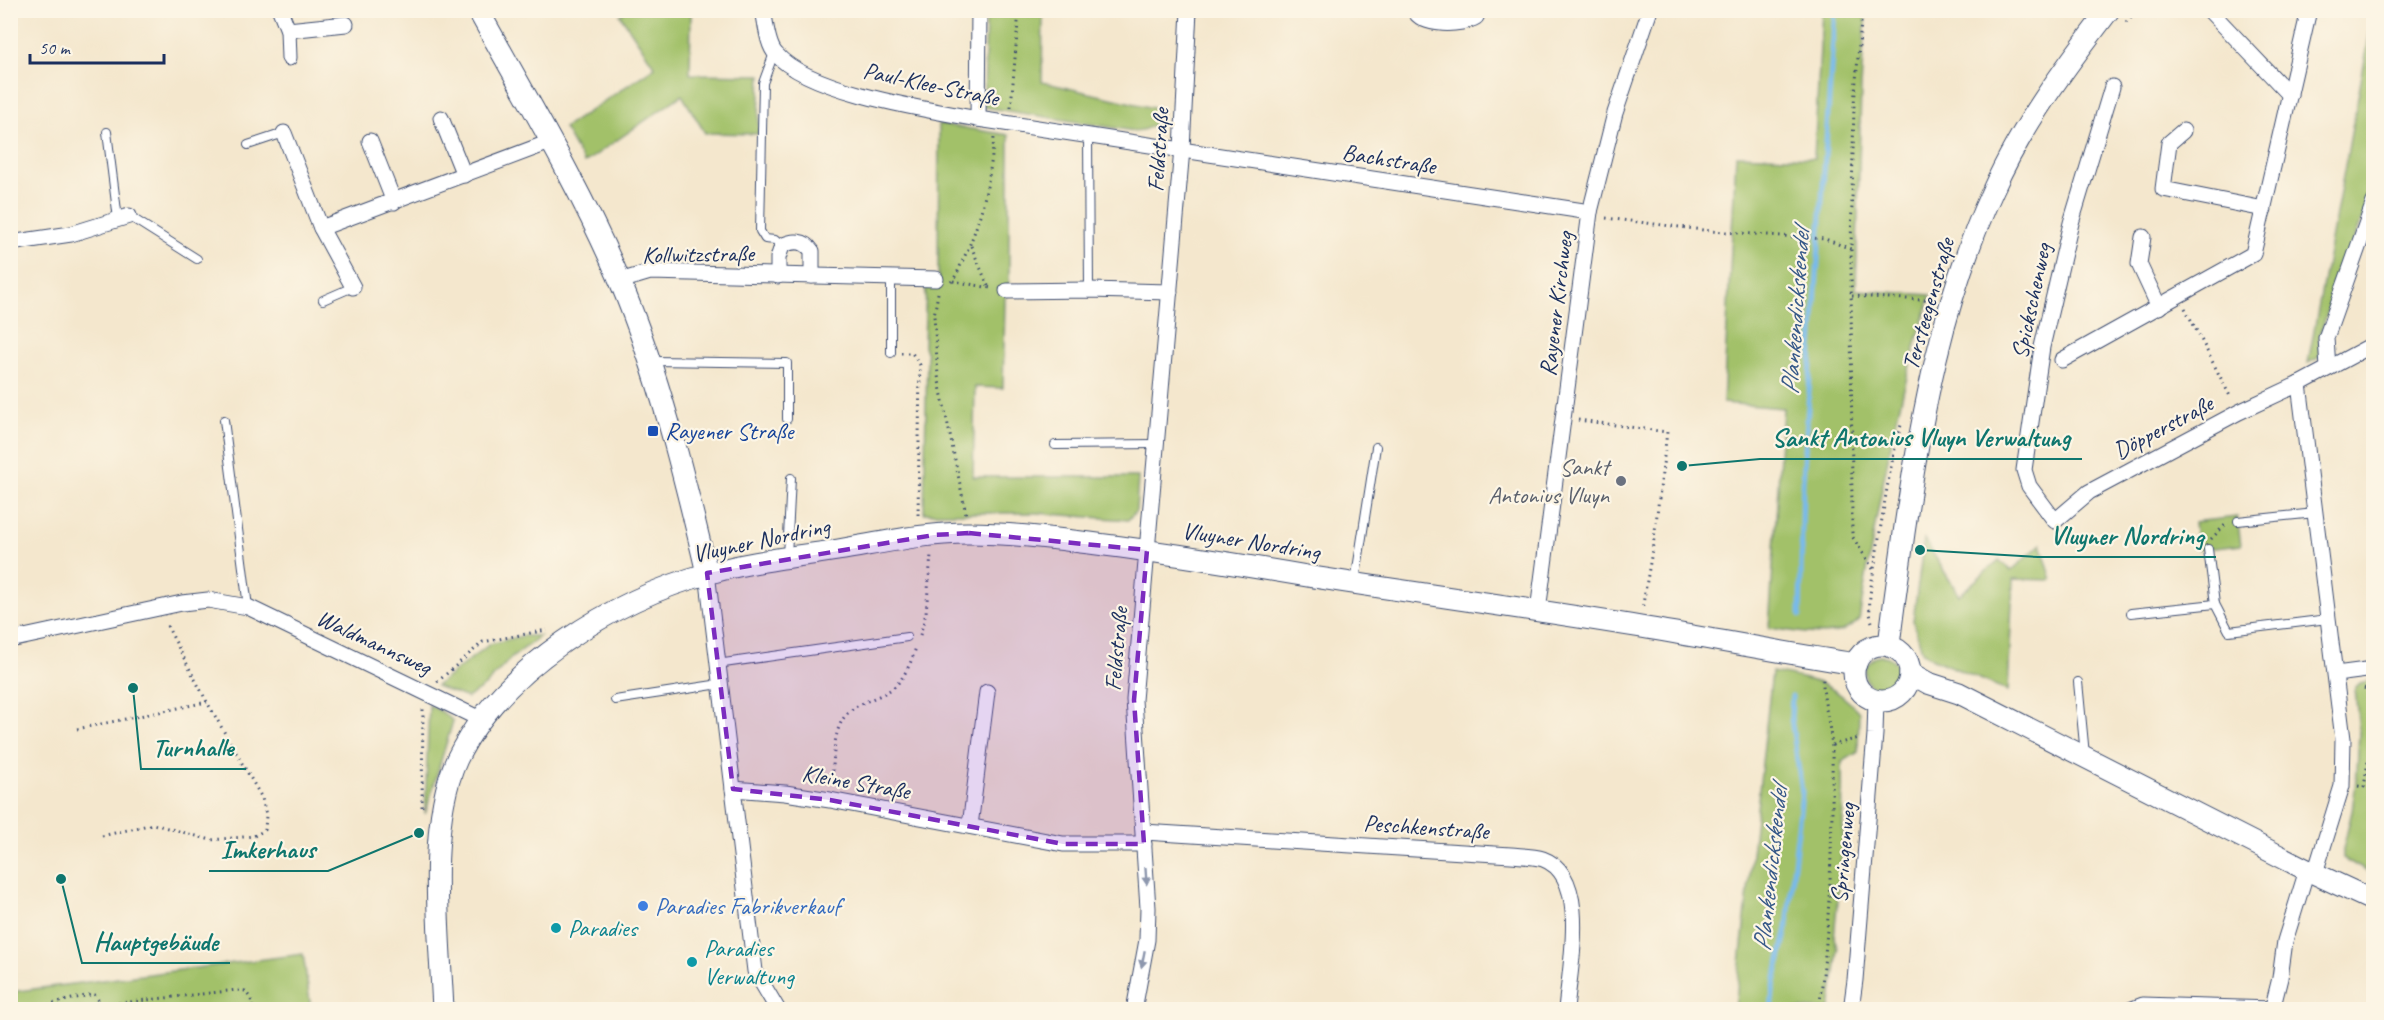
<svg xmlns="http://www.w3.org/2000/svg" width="2384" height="1020" viewBox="0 0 2384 1020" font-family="Caveat,sans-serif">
  <rect width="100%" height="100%" fill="#fcf5e5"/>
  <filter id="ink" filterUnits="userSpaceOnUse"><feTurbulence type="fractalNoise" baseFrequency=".0167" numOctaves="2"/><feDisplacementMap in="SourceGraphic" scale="12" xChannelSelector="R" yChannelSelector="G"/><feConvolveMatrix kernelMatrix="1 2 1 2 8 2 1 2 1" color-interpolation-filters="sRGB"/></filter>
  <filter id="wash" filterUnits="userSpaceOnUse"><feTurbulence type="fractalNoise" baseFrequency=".008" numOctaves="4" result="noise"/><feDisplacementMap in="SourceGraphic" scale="24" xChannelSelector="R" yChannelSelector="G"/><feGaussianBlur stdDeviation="1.35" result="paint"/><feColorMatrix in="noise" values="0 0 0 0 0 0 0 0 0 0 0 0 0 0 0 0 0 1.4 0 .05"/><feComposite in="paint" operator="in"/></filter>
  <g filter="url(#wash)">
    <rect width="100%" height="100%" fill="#f4e7cd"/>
    <g fill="#a2c169" stroke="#5e7864" stroke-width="1.5">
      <path d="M1043 10 1042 82 1162 110C1156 125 1150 130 1134 131L984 107 986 11Z"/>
      <path d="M626 11H691L690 74 761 75 758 134 705 133 682 95 584 163 564 128 655 67 620 15Z"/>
      <path d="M1822 11H1866L1861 86 1856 290 1931 295C1896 401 1877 509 1859 620 1838 643 1797 631 1769 628L1783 408 1723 403 1736 155 1814 158Z"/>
      <path d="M2371 27H2373V190L2332 298 2319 338 2320 357 2308 363Z"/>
      <path d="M939 124 1009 135V283L1005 299 1003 388 975 387 973 477H1138L1136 511 1128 520 1037 513H924L927 355 924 346 926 283 938 282Z"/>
      <path d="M2237 517 2241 545 2197 550 2194 522Z"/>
      <path d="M1924 539 1959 595 1999 560 2011 571 2041 544 2052 580 2013 579 2008 691 1933 659 1922 651 1913 621Z"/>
      <path d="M522 636H540L509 660 485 686 467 698 436 686 490 644Z"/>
      <circle cx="1882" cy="673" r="17"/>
      <path d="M1772 672C1812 680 1830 680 1859 712L1858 752 1842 762 1843 840 1834 938 1838 949 1830 1009H1735Z"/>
      <path d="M2373 680H2374L2373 875 2343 858V850L2352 811 2357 773 2359 733 2355 688 2360 683Z"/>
      <path d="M429 705 442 712 453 721 425 814Z"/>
      <path d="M303 954 311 1009H11V992Z"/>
    </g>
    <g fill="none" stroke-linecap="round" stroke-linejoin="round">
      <g stroke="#77baec" stroke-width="5">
        <path d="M1800 616 1803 480 1835 10"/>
        <path d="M1771 1010 1773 991 1787 928 1802 792 1791 718 1792 696"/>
      </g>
    </g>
  </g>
  <g filter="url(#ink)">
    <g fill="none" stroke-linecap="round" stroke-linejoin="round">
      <g stroke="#3c4b6f" stroke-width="10">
        <g id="lane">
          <path d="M774 53 763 83 760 231 765 239 775 240 782 246"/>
          <path d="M107 132 118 219"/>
          <path d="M1088 135 1089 290"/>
          <path d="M248 145 284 133"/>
          <path d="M129 216 197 259"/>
          <path d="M891 278V353"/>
          <path d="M323 300 353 287"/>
          <path d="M653 361 787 363V419"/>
          <path d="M224 420 248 607"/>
          <path d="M1055 445 1157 444"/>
          <path d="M2238 521 2315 513"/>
          <path d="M2208 549 2215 604 2229 631 2328 619"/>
          <path d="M787 556 791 478"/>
          <path d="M1355 582 1376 447"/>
          <path d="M2131 613 2215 604"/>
          <path d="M717 664 907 637"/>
          <path d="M2078 682 2085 755"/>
          <path d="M615 700 720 684"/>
        </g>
      </g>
      <g stroke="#3c4b6f" stroke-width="17">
        <g id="street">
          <path d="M280 10 288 30 289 58"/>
          <path d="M763 10C766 23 767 45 776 54 809 92 928 110 978 119L1590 212"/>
          <path d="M1414 10C1423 27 1461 26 1476 17L1479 10"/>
          <path d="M2209 10 2290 95"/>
          <path d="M288 30 346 24"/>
          <path d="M2112 87 2071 223 2042 347 2024 470 2029 486 2055 521 2089 492 2239 412 2299 384 2374 344"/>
          <path d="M441 118 464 175"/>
          <path d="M978 119 979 10"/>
          <path d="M2183 131 2169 143 2163 189 2264 209"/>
          <path d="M284 133 321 228 550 142"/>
          <path d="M370 141 394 202"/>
          <path d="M321 228 353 287"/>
          <path d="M2143 237 2139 264 2159 307"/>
          <path d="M10 243 71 234 129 216"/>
          <path d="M778 276V258L782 246C793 240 805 240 812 251V276"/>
          <path d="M620 281 650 272 936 279"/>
          <path d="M1007 291 1089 290 1170 292"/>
          <path d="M2062 360 2253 254 2309 10"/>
          <path d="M2328 368 2326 338 2374 202"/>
          <path d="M2299 384 2343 739 2342 786 2315 873"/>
          <path d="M707 573 755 971 778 1010"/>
          <path d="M1538 611 1590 212 1615 113 1650 10"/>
          <path d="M10 640 182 603 208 600 248 607 480 719"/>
          <path d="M2336 674 2374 669"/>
          <path d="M733 789 785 793 830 800 1063 844H1144"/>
          <path d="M970 826 987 692"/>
          <path d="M1144 832 1511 855C1521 856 1534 856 1543 859 1591 876 1569 970 1566 1010"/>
          <path d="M1134 1010 1147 940 1148 908 1134 700 1182 149 1189 10"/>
          <path d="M1851 1010 1855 980 1875 734 1876 700"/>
          <path d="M2130 1010 2143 1005 2272 1009"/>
          <path d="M2272 1010 2280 978 2285 941 2307 870"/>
        </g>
      </g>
      <g stroke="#3c4b6f" stroke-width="23">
        <g id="secondary">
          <path d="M478 10C527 99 580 187 620 281 659 374 684 475 707 573"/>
          <circle cx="1882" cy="673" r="28"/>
          <path d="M1889 646C1893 608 1899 571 1904 533 1921 416 1943 298 1993 190 2022 125 2066 66 2109 10"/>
          <path d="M1910 673 1928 683 1959 693 2307 870 2374 901"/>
          <path d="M443 1010C440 936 426 826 457 759 501 668 614 599 710 573 752 561 795 557 838 550 881 543 924 533 968 533 1005 533 1043 537 1081 542 1159 551 1236 564 1313 577 1422 594 1532 609 1641 627 1712 639 1784 653 1856 664"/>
        </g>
      </g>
      <g stroke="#3c4b6f" stroke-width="3" stroke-dasharray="1.5 4.5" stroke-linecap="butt">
        <path d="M1862 10 1854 104 1851 249 1852 536 1873 569"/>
        <path d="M2126 22 2137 10"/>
        <path d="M1011 107 1019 10"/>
        <path d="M1606 218 1711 231 1825 239 1851 249"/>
        <path d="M971 246 989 288"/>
        <path d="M953 281 991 288"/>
        <path d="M951 282C956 277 959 269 962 262 981 223 990 181 994 138"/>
        <path d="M938 293 934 316 938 376 966 514"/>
        <path d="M1852 296 1924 300 1933 303"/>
        <path d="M2185 308 2231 398"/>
        <path d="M901 353H912L920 365 918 517"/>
        <path d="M1578 420 1667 432 1654 539 1642 610"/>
        <path d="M2211 539 2227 523"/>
        <path d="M1872 622C1866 603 1873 577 1876 557 1883 513 1889 468 1901 425"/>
        <path d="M920 635 926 613 931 555"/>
        <path d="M437 682 483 642 547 630"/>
        <path d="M2364 688 2374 692"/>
        <path d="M77 729 207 702"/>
        <path d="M1832 745 1859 738"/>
        <path d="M832 783C834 764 832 736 843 719 853 703 875 700 890 690 903 682 912 661 916 647"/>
        <path d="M2358 786 2364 787 2374 723"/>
        <path d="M422 807 423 708"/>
        <path d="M102 836 153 824 211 840 254 836 265 830 266 815 262 798 207 702 165 622"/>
        <path d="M10 1007 18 1010"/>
        <path d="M24 1010 94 994 102 1005 237 990 245 991 251 999 253 1010"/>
        <path d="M1819 1010C1830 923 1833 837 1832 749 1831 725 1822 701 1823 677"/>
      </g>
      <use href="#lane" stroke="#fff" stroke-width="8"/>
      <use href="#street" stroke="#fff" stroke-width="15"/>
      <use href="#secondary" stroke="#fff" stroke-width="21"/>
    </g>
    <defs><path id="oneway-solid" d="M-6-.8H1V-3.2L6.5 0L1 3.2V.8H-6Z" transform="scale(1.5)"/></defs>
    <g fill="#8d97ae">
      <use href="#oneway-solid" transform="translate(1146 876) rotate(86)"/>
      <use href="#oneway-solid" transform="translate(1143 959) rotate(101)"/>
    </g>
  </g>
  <path fill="#7b2cbf" fill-opacity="0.2" stroke="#7b2cbf" stroke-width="4.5" stroke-dasharray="12 8" stroke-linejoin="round" d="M969 533 1147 550 1134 700 1144 844H1063L830 800 733 789 707 573 934 535Z"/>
  <rect fill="#1a4fb4" stroke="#fcf5e5" stroke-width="2" x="647" y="425" width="12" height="12" rx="3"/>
  <circle fill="#6b7280" stroke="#fcf5e5" stroke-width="2" cx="1621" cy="481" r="6"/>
  <circle fill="#3f7fe0" stroke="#fcf5e5" stroke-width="2" cx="643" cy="906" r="6"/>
  <g fill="#0f9aa8" stroke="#fcf5e5" stroke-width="2">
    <circle cx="556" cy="928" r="6"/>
    <circle cx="692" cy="962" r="6"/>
  </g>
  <g text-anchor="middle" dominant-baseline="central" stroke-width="4.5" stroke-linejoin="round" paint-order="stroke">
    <g font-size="24" fill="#1b2f5e" stroke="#fcf5e5">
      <text transform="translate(931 84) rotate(12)">Paul-Klee-Straße</text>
      <text transform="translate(1158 150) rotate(-86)">Feldstraße</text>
      <text transform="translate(1389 159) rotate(9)">Bachstraße</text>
      <text transform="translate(698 254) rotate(-1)">Kollwitzstraße</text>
      <text transform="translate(2031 301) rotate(-78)">Spickschenweg</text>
      <text transform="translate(1556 304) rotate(-83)">Rayener Kirchweg</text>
      <text transform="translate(1928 304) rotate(-74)">Tersteegenstraße</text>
      <text transform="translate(2163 427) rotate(-28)">Döpperstraße</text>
      <text transform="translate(761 540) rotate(-12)">Vluyner Nordring</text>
      <text transform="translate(1251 541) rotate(9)">Vluyner Nordring</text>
      <text transform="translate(374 642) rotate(25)">Waldmannsweg</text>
      <text transform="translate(1116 649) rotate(-85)">Feldstraße</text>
      <text transform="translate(856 782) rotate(10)">Kleine Straße</text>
      <text transform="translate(1426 827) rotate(4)">Peschkenstraße</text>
      <text transform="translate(1843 853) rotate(-85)">Springenweg</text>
    </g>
    <g font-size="24" fill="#164399" stroke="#fcf5e5" text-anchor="start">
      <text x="665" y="431">Rayener Straße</text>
    </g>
    <g font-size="24" fill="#5b616d" stroke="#fcf5e5" text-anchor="end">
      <text x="1609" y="467">Sankt<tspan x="1609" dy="28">Antonius Vluyn</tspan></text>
    </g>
    <g font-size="24" fill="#366cbe" stroke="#fcf5e5" text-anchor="start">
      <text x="655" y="906">Paradies Fabrikverkauf</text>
    </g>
    <g font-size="24" fill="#0d838f" stroke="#fcf5e5" text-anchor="start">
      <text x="568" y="928">Paradies</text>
      <text x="704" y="948">Paradies<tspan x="704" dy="28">Verwaltung</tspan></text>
    </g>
    <g font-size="26" font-style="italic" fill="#375989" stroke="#fcf5e5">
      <text transform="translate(1795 312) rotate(-86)">Plankendickskendel</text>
      <text transform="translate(1770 869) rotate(-84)">Plankendickskendel</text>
    </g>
  </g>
  <path fill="none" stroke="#0f766e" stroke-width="2" d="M1682 466L1760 459H2082M1920 550L2038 557H2216M133 688L141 769H246M419 833L328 871H209M61 879L82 963H230"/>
  <g fill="#0f766e" stroke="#fcf5e5" stroke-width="2">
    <circle cx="1682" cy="466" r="6"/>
    <circle cx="1920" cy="550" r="6"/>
    <circle cx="133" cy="688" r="6"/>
    <circle cx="419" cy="833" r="6"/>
    <circle cx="61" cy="879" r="6"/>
  </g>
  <g font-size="26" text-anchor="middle" font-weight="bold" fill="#0f766e" stroke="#fcf5e5" stroke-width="4.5" stroke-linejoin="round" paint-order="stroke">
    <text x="1921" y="446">Sankt Antonius Vluyn Verwaltung</text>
    <text x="2127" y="544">Vluyner Nordring</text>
    <text x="193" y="756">Turnhalle</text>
    <text x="268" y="858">Imkerhaus</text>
    <text x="156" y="950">Hauptgebäude</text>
  </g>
  <rect width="2384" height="1020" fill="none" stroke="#fcf5e5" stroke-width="36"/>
  <path d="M30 54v9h134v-9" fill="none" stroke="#1b2f5e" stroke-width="3"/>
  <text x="39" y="54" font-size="18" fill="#1b2f5e" stroke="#fcf5e5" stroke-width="4.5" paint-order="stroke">50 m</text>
</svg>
